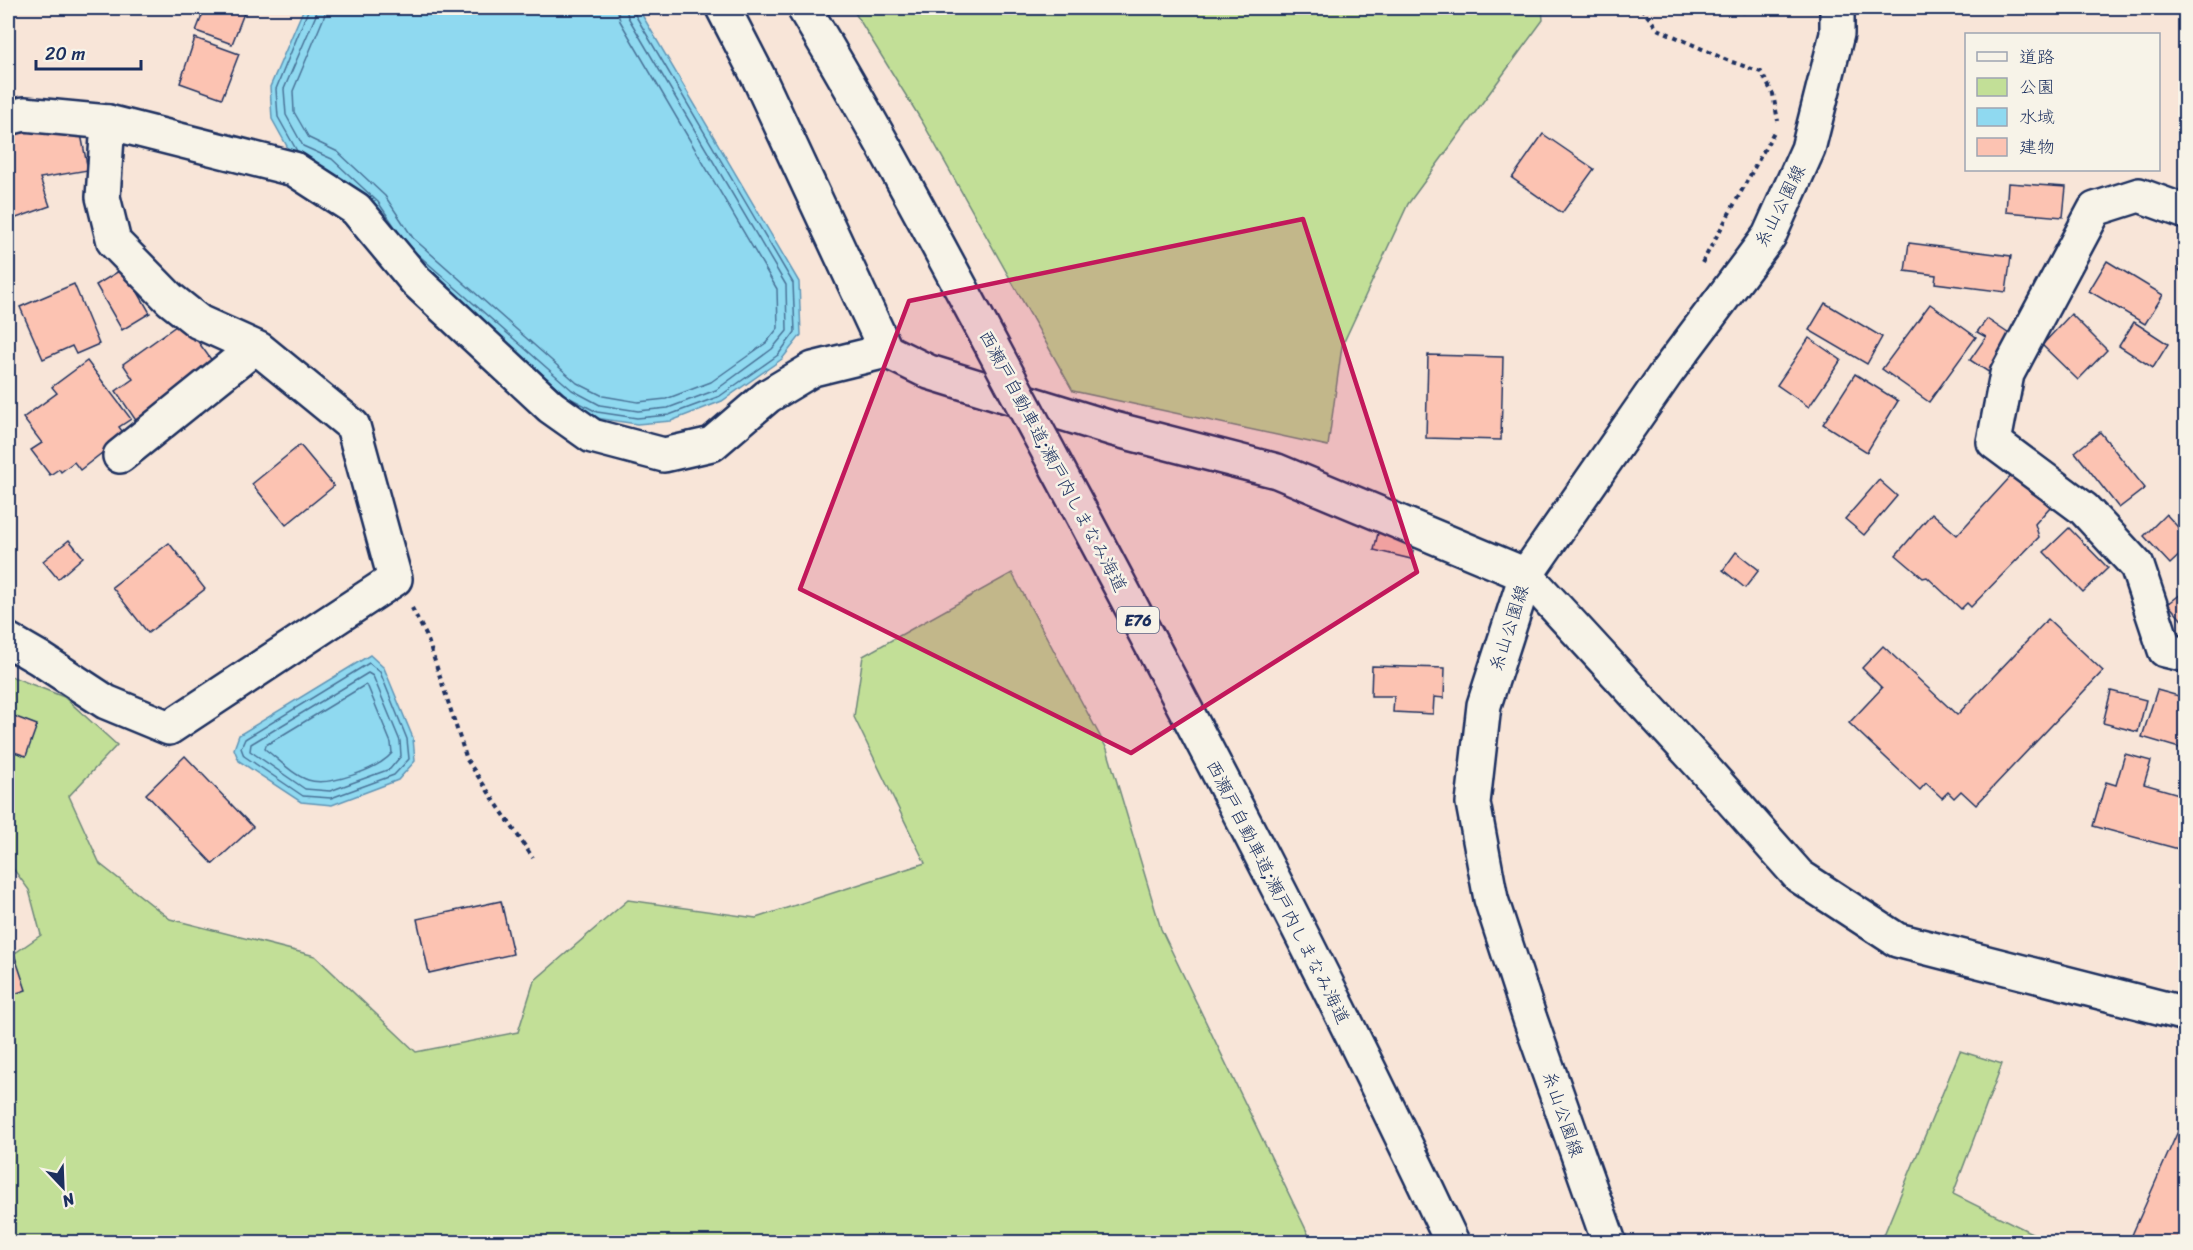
<svg xmlns="http://www.w3.org/2000/svg" width="2193" height="1250" viewBox="0 0 2193 1250" font-family="Sriracha,'Klee One',sans-serif">
  <rect width="100%" height="100%" fill="#f8e5d8"/>
  <filter id="ink" filterUnits="userSpaceOnUse"><feTurbulence type="fractalNoise" baseFrequency=".0167" numOctaves="2"/><feDisplacementMap in="SourceGraphic" scale="12" xChannelSelector="R" yChannelSelector="G"/><feConvolveMatrix kernelMatrix="1 2 1 2 8 2 1 2 1" color-interpolation-filters="sRGB"/></filter>
  <g filter="url(#ink)">
    <g fill="#c2df97" stroke="#6e877a" stroke-width="1.5">
      <path d="M852 8H1542L1543 20 1408 204 1342 346 1328 446 1073 391 923 123Z"/>
      <path d="M1012 573 1107 749 1161 929 1312 1242H8V958L41 935 29 890 12 867 8 865V675L64 697 117 745 69 796 100 864 170 919 315 956 416 1052 518 1032 534 981 628 900 756 918 925 863 854 717 863 656Z"/>
      <path d="M1960 1051 2002 1064 1953 1194 2050 1242H1881Z"/>
    </g>
    <g fill="#8fd9f0" stroke="#6195b6" stroke-width="1.5">
      <path d="M304 8H638L799 282 801 335 782 359 722 401 671 421 637 424 596 418 565 402 293 157 272 119 270 87Z"/>
      <path d="M370 655 384 668 413 738 415 761 398 780 332 805 301 802 239 761 234 749 239 735Z"/>
    </g>
    <g fill="none" stroke-linecap="round" stroke-linejoin="round">
      <g stroke="#497398" stroke-width="1.5">
        <path d="M317 8 316 15 284 89 286 115 303 146 332 159 378 202 397 230"/>
        <path d="M326 8 324 17 293 91 294 112 309 138 338 152 385 196 413 238 577 383 603 396 638 402 666 399 711 382 766 343 778 328 777 289 620 21 617 8"/>
        <path d="M297 151 278 117 276 89 309 8"/>
        <path d="M415 252 572 390 600 405 638 411 668 408 716 390 772 349 787 331 786 285 628 17 626 8"/>
        <path d="M536 369 568 397 597 412 637 418 669 415 720 396 778 355 795 332 793 283 634 13V8"/>
        <path d="M369 663 380 672 407 739 409 759 394 775 331 798 303 796 244 756 241 748 245 739Z"/>
        <path d="M368 673 373 676 400 741 401 756 390 769 330 791 305 789 250 751 251 744Z"/>
        <path d="M365 685 368 687 391 743 392 753C379 769 328 787 308 780 293 775 278 759 265 749L266 745Z"/>
      </g>
    </g>
    <g fill="#fcc3b2" stroke="#1b2f5e" stroke-width="1.5">
      <path d="M205 8H246L232 44 196 31Z"/>
      <path d="M195 38 239 54 222 98 180 83Z"/>
      <path d="M53 129 81 134 88 170 40 178 50 206 8 221V138L20 133Z"/>
      <path d="M1543 134 1594 169 1562 213 1512 178Z"/>
      <path d="M2008 183 2066 187 2063 217 2006 212Z"/>
      <path d="M1909 243 2011 256 2006 292 1935 283 1936 275 1905 271Z"/>
      <path d="M2107 261 2163 295 2145 324 2089 291Z"/>
      <path d="M2186 263V276L2179 270Z"/>
      <path d="M124 268 150 313 122 330 96 285Z"/>
      <path d="M74 284 99 344 76 354 72 346 43 359 20 307Z"/>
      <path d="M1825 303 1882 337 1867 364 1809 330Z"/>
      <path d="M1930 304 1976 337 1929 402 1882 369Z"/>
      <path d="M2071 314 2107 350 2078 380 2042 345Z"/>
      <path d="M1987 319 2015 338 1990 373 1970 360 1986 337 1977 332Z"/>
      <path d="M183 321 218 369 139 425 116 391 133 379 123 364Z"/>
      <path d="M2134 322 2168 344 2153 368 2119 346Z"/>
      <path d="M1809 338 1841 360 1809 407 1777 385Z"/>
      <path d="M1428 355 1503 357 1501 440 1426 438Z"/>
      <path d="M87 361 131 419 119 427 125 435 80 470 74 462 61 472 59 469 50 475 31 450 42 443 23 418 57 393 52 387Z"/>
      <path d="M1855 374 1898 401 1867 452 1823 424Z"/>
      <path d="M2100 432 2145 488 2119 508 2075 452Z"/>
      <path d="M300 445 334 486 286 525 252 484Z"/>
      <path d="M2013 474 2050 507 2035 524 2039 537 1971 607 1967 603 1961 609 1927 577 1923 578 1896 555 1932 513 1957 535Z"/>
      <path d="M1879 480 1897 496 1864 535 1845 519Z"/>
      <path d="M2166 514 2186 536V549L2170 564 2144 536Z"/>
      <path d="M2069 528 2108 568 2083 592 2044 552Z"/>
      <path d="M1379 529 1416 538 1411 559 1374 550Z"/>
      <path d="M69 540 83 557 58 579 43 561Z"/>
      <path d="M169 543 205 589 148 633 112 587Z"/>
      <path d="M1736 552 1759 570 1745 588 1723 570Z"/>
      <path d="M2186 590V625L2168 604Z"/>
      <path d="M2048 619 2103 671 1976 805 1961 791 1954 798 1948 792 1942 798 1926 783 1920 790 1849 723 1882 688 1862 668 1883 646 1957 715Z"/>
      <path d="M1372 666 1445 668 1444 698 1434 697 1433 714 1393 712 1394 696H1371Z"/>
      <path d="M2157 690 2186 698V750L2142 737Z"/>
      <path d="M2111 691 2146 700 2138 732 2103 723Z"/>
      <path d="M8 714 37 725 26 756 8 750Z"/>
      <path d="M2125 754 2151 761 2144 784 2186 796V851L2093 826 2106 782 2116 785Z"/>
      <path d="M185 756 253 827 213 864 146 794Z"/>
      <path d="M501 901 513 954 429 973 417 919Z"/>
      <path d="M8 942H10L26 990 8 996Z"/>
      <path d="M2186 1113V1242H2149L2132 1235Z"/>
    </g>
    <g fill="none" stroke-linecap="round" stroke-linejoin="round">
      <g stroke="#1b2f5e" stroke-width="38">
        <g id="minor">
          <path d="M723 8 759 78 886 351"/>
          <path d="M8 118 24 114 108 122 294 169 356 209 416 281 551 407 592 436 664 455 712 444 768 396 813 369 886 351 929 372 1114 429 1277 471 1526 575 1699 763 1799 876 1897 940 2186 1014"/>
          <path d="M2186 212 2139 195 2095 209 2007 374 1994 442 2084 509 2137 566 2165 650 2186 655"/>
          <path d="M120 456 254 348"/>
          <path d="M8 640 39 658 106 702 169 728 395 579 353 426 259 349 199 322 170 299 114 242 103 197 108 122"/>
        </g>
      </g>
      <g stroke="#1b2f5e" stroke-width="38">
        <path id="major" d="M1609 1242 1530 1019 1491 899 1473 803 1484 705 1526 575 1667 372 1769 236 1808 149 1837 34V8"/>
      </g>
      <g stroke="#1b2f5e" stroke-width="4" stroke-dasharray="4.5 4.5" stroke-linecap="butt">
        <path d="M1641 8 1658 29 1729 61 1761 72 1773 94 1778 121"/>
        <path d="M1732 8 1745 12 1760 8"/>
        <path d="M1702 263 1775 130"/>
        <path d="M412 608 427 637 467 760 533 858"/>
      </g>
      <use href="#minor" stroke="#f7f3e8" stroke-width="33"/>
      <use href="#major" stroke="#f7f3e8" stroke-width="33"/>
      <g stroke="#1b2f5e" stroke-width="38" stroke-linecap="butt">
        <path id="highway-bridge" d="M804 8C893 156 972 310 1054 462 1192 719 1328 978 1452 1242"/>
      </g>
      <use href="#highway-bridge" stroke="#f7f3e8" stroke-width="33"/>
    </g>
  </g>
  <path fill="#c2185b" fill-opacity="0.2" stroke="#c2185b" stroke-width="4.5" stroke-linejoin="round" d="M1303 219 1417 572 1131 753 800 589 909 301Z"/>
  <g text-anchor="middle" dominant-baseline="central" stroke-width="5" stroke-linejoin="round" paint-order="stroke">
    <rect fill="#f7f3e8" stroke="#5d6a87" stroke-width="1.5" x="1117" y="607" width="42" height="26" rx="4.5"/>
    <g font-size="16" font-weight="bold" fill="#1b2f5e">
      <text x="1138" y="620">E76</text>
    </g>
    <g font-size="18" fill="#1b2f5e" stroke="#f7f3e8">
      <text transform="translate(1780 206) rotate(-63)">糸山公園線</text>
      <text transform="translate(1053 461) rotate(62)">西瀬戸自動車道;瀬戸内しまなみ海道</text>
      <text transform="translate(1509 628) rotate(-72)">糸山公園線</text>
      <text transform="translate(1278 892) rotate(63)">西瀬戸自動車道;瀬戸内しまなみ海道</text>
      <text transform="translate(1563 1114) rotate(71)">糸山公園線</text>
    </g>
  </g>
  <rect width="2193" height="1250" fill="none" stroke="#f7f3e8" stroke-width="30"/>
  <rect x="15" y="15" width="2163" height="1220" fill="none" stroke="#1b2f5e" stroke-width="2" filter="url(#ink)"/>
  <rect x="1965" y="33" width="195" height="138" fill="#f7f3e8" stroke="#9fa5b1" stroke-width="1.5"/>
  <rect x="1977" y="52" width="30" height="9" fill="#f7f3e8" stroke="#9fa5b1" stroke-width="1.5"/>
  <text x="2019" y="63" font-size="18" fill="#1b2f5e">道路</text>
  <rect x="1977" y="78" width="30" height="18" fill="#c2df97" stroke="#9fa5b1" stroke-width="1.5"/>
  <text x="2019" y="93" font-size="18" fill="#1b2f5e">公園</text>
  <rect x="1977" y="108" width="30" height="18" fill="#8fd9f0" stroke="#9fa5b1" stroke-width="1.5"/>
  <text x="2019" y="123" font-size="18" fill="#1b2f5e">水域</text>
  <rect x="1977" y="138" width="30" height="18" fill="#fcc3b2" stroke="#9fa5b1" stroke-width="1.5"/>
  <text x="2019" y="153" font-size="18" fill="#1b2f5e">建物</text>
  <g transform="translate(63 1187) rotate(157)" stroke="#f7f3e8" stroke-width="4.5" paint-order="stroke">
  <path d="M0-4.5L10 22L0 15L-10 22Z" fill="#1b2f5e"/>
  <text y="-9" font-size="16" font-weight="bold" text-anchor="middle" fill="#1b2f5e">N</text>
  </g>
  <path d="M36 60v9h105v-9" fill="none" stroke="#1b2f5e" stroke-width="3"/>
  <text x="45" y="60" font-size="18" fill="#1b2f5e" stroke="#f7f3e8" stroke-width="4.5" paint-order="stroke">20 m</text>
</svg>
